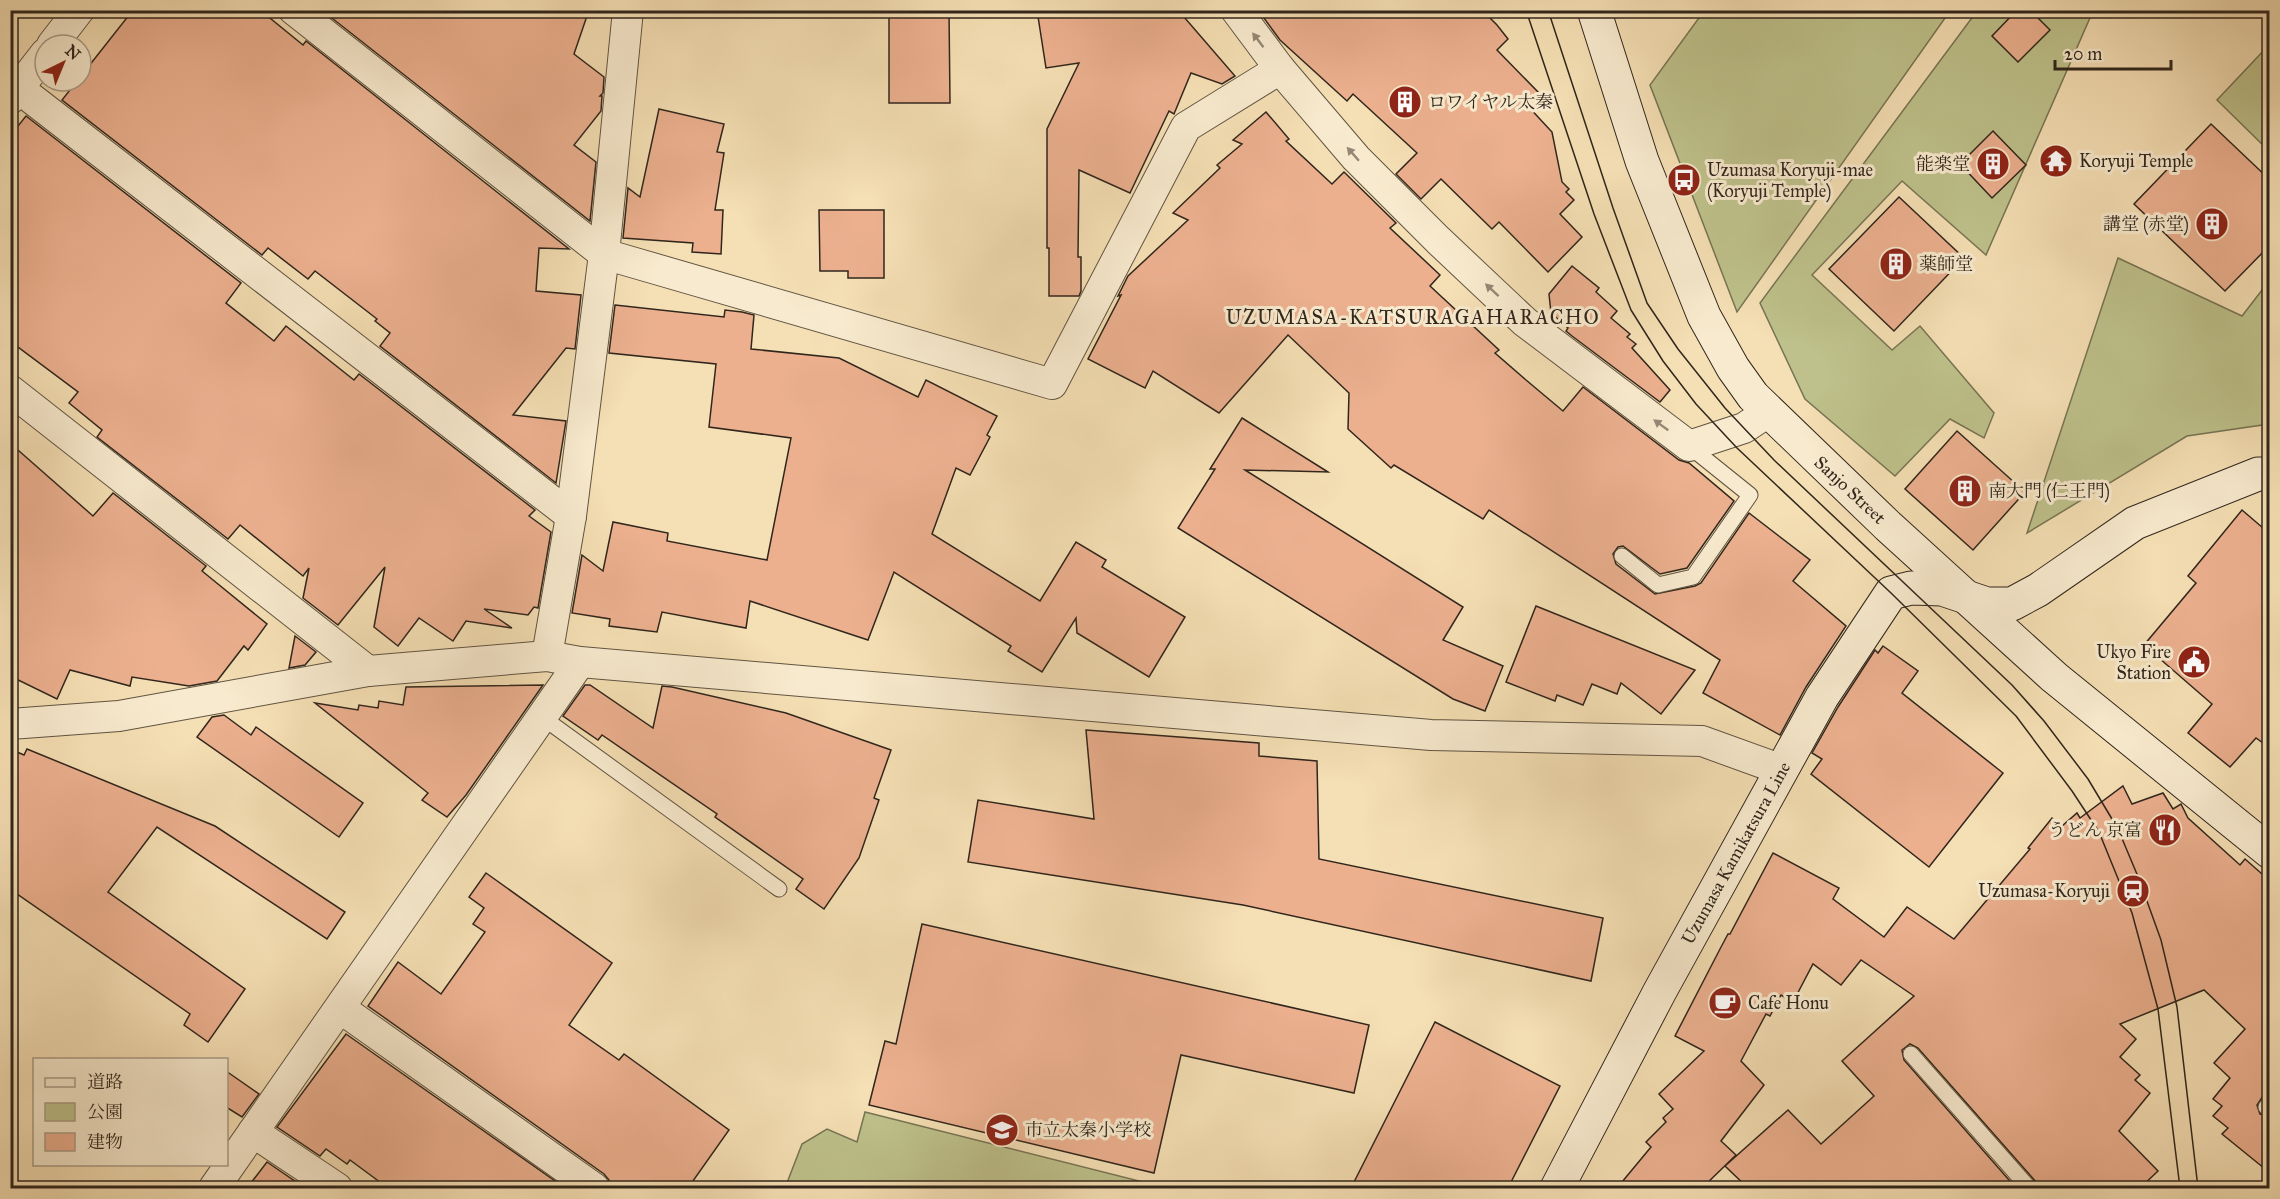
<svg xmlns="http://www.w3.org/2000/svg" width="2280" height="1199" viewBox="0 0 2280 1199" font-family="'IM FELL Great Primer','Noto Serif JP',serif">
  <rect width="100%" height="100%" fill="#f5dfb4"/>
  <filter id="stains"><feTurbulence type="fractalNoise" baseFrequency=".00333" numOctaves="4"/><feColorMatrix values="0 0 0 0 .2 0 0 0 0 .09 0 0 0 0 .02 0 0 0 .5 -.17"/></filter>
  <radialGradient id="worn" r=".72"><stop offset=".6" stop-color="#630" stop-opacity="0"/><stop offset="1" stop-color="#630" stop-opacity=".3"/></radialGradient>
  <g fill="#bec18b" stroke="#777454" stroke-width="1.5">
    <path d="M1704 11H1950L1737 312 1650 85Z"/>
    <path d="M1977 11H2093L1986 255 1902 181 1812 275 1892 350 1920 326 1994 413 1984 438 1950 419 1895 476 1805 399 1760 303Z"/>
    <path d="M2269 45V151L2217 100Z"/>
    <path d="M2118 258 2242 316 2269 281V424L2187 436 2027 533Z"/>
    <path d="M865 1112 1159 1186V1188H785L802 1144 827 1129 857 1142Z"/>
  </g>
  <g fill="#ecb08f" stroke="#30261c" stroke-width="1.5">
    <path d="M133 10H260L303 45 306 41 569 249 539 248 536 291 581 295 575 349 566 348 513 415 566 421 556 483 380 346 390 333 375 321 377 319 315 271 308 279 268 248 262 255 62 100 77 81H81V76Z"/>
    <path d="M332 10H589L574 54 604 77 603 93 600 96H602L601 111 574 145 596 162 590 221 328 15Z"/>
    <path d="M889 10H949L950 103H889Z"/>
    <path d="M1037 10H1178L1235 76 1222 84 1191 73 1174 114 1169 111 1130 193 1079 170 1078 257H1081V291L1079 296H1049V248H1047V129L1079 63 1046 68Z"/>
    <path d="M1258 10H1482L1497 25 1508 39 1497 50 1538 92 1526 104 1552 132 1562 182 1569 189 1566 192 1574 200 1560 214 1582 237 1548 272 1499 222 1492 229 1441 179 1421 199 1396 174 1417 153 1353 94 1347 101 1280 40Z"/>
    <path d="M2017 10H2030L2050 30 2018 62 1992 36Z"/>
    <path d="M659 109 724 124 717 152 724 153 715 210H723L721 254 692 252 693 243 623 238 628 188 640 197Z"/>
    <path d="M1266 112 1289 139 1286 141 1332 184 1344 172 1396 223 1390 228 1440 275 1430 286 1499 350 1495 353 1526 380 1563 411 1583 387 1679 460 1689 463 1734 501 1687 568 1660 574 1623 546 1618 547 1613 554 1616 564 1655 594 1695 586 1701 583 1749 513 1810 560 1793 581 1846 626 1806 687 1780 735 1703 693 1720 660 1489 510 1483 519 1394 465 1391 468 1348 429 1349 393 1288 335 1219 413 1153 371 1145 388 1088 359 1121 295 1118 296 1128 276 1188 220 1173 213 1220 168 1217 165 1242 144 1233 140Z"/>
    <path d="M26 116 241 283 226 303 274 341 286 326 354 380 359 374 535 510 529 516 551 532 538 608 534 607 528 615 484 609 512 628 466 621 453 641 419 618 398 646 374 627 385 567 338 625 303 598 309 568 303 576 240 525 228 539 97 437 102 430 69 403 78 392 10 341V136Z"/>
    <path d="M2211 124 2270 180V245L2225 291 2134 204Z"/>
    <path d="M1993 131 2026 165 1992 198 1960 164Z"/>
    <path d="M1899 197 1964 258 1894 331 1829 269Z"/>
    <path d="M819 210H884V278H848V271H820Z"/>
    <path d="M1572 266 1599 288 1596 292 1617 311 1611 318 1630 334 1627 337 1636 344 1632 348 1670 390 1660 402 1572 336 1566 331 1568 328 1551 313 1549 294Z"/>
    <path d="M615 305 724 317 725 310 742 312 754 315 751 349 839 358 918 397 926 380 997 416 987 435 990 437 970 475 956 468 932 534 1040 601 1076 542 1106 560 1102 567 1185 617 1149 677 1077 633 1076 618 1042 672 1008 651 1011 646 894 572 868 640 750 601 746 628 662 612 657 632 609 626 610 619 572 613 582 555 603 571 613 522 668 533 667 541 767 560 791 438 709 427 716 364 609 353Z"/>
    <path d="M1242 418 1328 472 1245 470 1463 607 1443 640 1503 666 1485 711 1453 699 1178 528 1215 469H1210Z"/>
    <path d="M1957 431 2025 492 1973 550 1905 489Z"/>
    <path d="M10 443 93 516 113 493 206 566 202 571 267 624 248 650 244 646 217 681 189 686 132 677 130 686 70 670 57 699 10 676Z"/>
    <path d="M2242 510 2270 534V748L2256 738 2230 767 2188 733 2212 704 2144 645 2196 583 2188 576Z"/>
    <path d="M1536 606 1695 670 1661 714 1621 683 1617 694 1592 684 1583 705 1557 695 1555 701 1506 682Z"/>
    <path d="M295 636 316 652 305 665 289 668Z"/>
    <path d="M1883 646 1918 671 1902 693 2003 773 1929 867 1811 774 1822 759 1812 753 1838 707 1875 650 1878 653Z"/>
    <path d="M543 685 466 795 447 817 422 800 428 793 315 703 358 710 359 705 378 708 379 701 403 705 406 687Z"/>
    <path d="M585 685H590L653 728 662 686 672 687 786 713 891 750 874 798 879 800 859 858 824 909 796 889 803 879 715 817 717 814 602 735 598 740 563 716Z"/>
    <path d="M224 715 251 735 256 727 363 803 339 837 197 737 212 717Z"/>
    <path d="M1086 730 1259 743V756L1317 761 1319 859 1603 918 1591 981 1243 905 968 862 978 800 1094 819Z"/>
    <path d="M10 749 24 755 27 749 215 826 345 912 327 939 157 827 108 892 245 989 208 1042 184 1025 190 1014 10 889Z"/>
    <path d="M2123 786 2132 804 2163 793 2173 809 2181 804 2188 818 2240 865 2245 859 2270 881V1094L2263 1096 2257 1105 2260 1114 2270 1116V1173L2222 1134 2228 1128 2213 1116 2222 1106 2213 1099 2230 1078 2214 1063 2245 1029 2204 990 2120 1024 2136 1039 2120 1057 2140 1075 2135 1080 2150 1093 2119 1131 2158 1171 2140 1188H2038L2036 1182 1918 1048 1910 1044 1902 1050 1904 1060 2016 1188H1748L1725 1166 1788 1110 1821 1144 1874 1096 1842 1061 1914 996 1861 960 1841 985 1813 964 1793 1002 1781 995 1770 1016 1766 1014 1741 1061 1764 1085 1721 1141 1736 1155 1702 1188H1617L1651 1147 1646 1142 1666 1122 1663 1118 1673 1109 1659 1094 1704 1051 1675 1036 1720 949 1728 934H1730L1773 853 1839 888 1833 899 1884 937 1907 907 1954 939 2030 849 2028 848 2052 818 2062 826 2077 813 2080 818Z"/>
    <path d="M486 873 612 963 569 1025 619 1060 624 1054 729 1130 688 1188H611L609 1180 604 1174 368 1006 398 962 441 994 485 932 473 924 484 908 469 897Z"/>
    <path d="M922 924 1369 1025 1354 1093 1181 1055 1154 1173 869 1105 885 1041 896 1044Z"/>
    <path d="M1435 1022 1560 1086 1508 1188H1351Z"/>
    <path d="M346 1034 565 1188H388L350 1160 347 1164 326 1149 320 1156 277 1127Z"/>
    <path d="M226 1071 259 1094 242 1117 226 1107Z"/>
    <path d="M267 1162 299 1184 296 1188H247Z"/>
  </g>
  <g fill="none" stroke-linecap="round" stroke-linejoin="round">
    <g stroke="#615442" stroke-width="17">
      <g id="service">
        <path d="M1622 556 1658 585 1693 577 1750 495 1689 446"/>
        <path d="M542 717 779 889"/>
        <path d="M1911 1054 2029 1188"/>
        <path d="M2266 1107 2270 1103"/>
      </g>
    </g>
    <g stroke="#615442" stroke-width="32">
      <g id="minor">
        <path d="M294 10 604 254 1052 384 1186 127 1280 69"/>
        <path d="M1236 10 1280 69 1356 158 1438 240 1525 322 1689 446 1744 428 1768 412"/>
        <path d="M52 45 79 10"/>
        <path d="M18 88 571 516"/>
        <path d="M10 99 45 54"/>
        <path d="M10 390 368 671"/>
        <path d="M547 656 571 516 604 254 628 10"/>
        <path d="M10 724 119 716 368 671 547 656 580 662 1431 735 1702 741 1782 770"/>
        <path d="M340 1008 594 1188"/>
        <path d="M253 1132 337 1188"/>
        <path d="M214 1188 580 662"/>
      </g>
    </g>
    <g stroke="#30261c" stroke-width="35">
      <g id="secondary">
        <path d="M1594 10 1642 161 1704 316 1733 368 1753 396 1888 526 2054 677 2270 852"/>
        <path d="M1557 1188 1660 991 1822 697 1891 593 1911 588 1942 589 1987 604H2012L2038 590 2135 523 2258 474H2270"/>
      </g>
    </g>
    <use href="#service" stroke="#f8eace" stroke-width="15"/>
    <use href="#minor" stroke="#f8eace" stroke-width="30"/>
    <use href="#secondary" stroke="#f8eace" stroke-width="33"/>
    <g stroke="#30261c" stroke-width="1.5">
      <path d="M1526 10 1594 214 1631 310 1663 361 1696 404 1737 448 1891 593 2016 716 2072 791 2099 832 2132 913 2158 1009 2180 1188"/>
      <path d="M1548 10 1613 208 1647 303 1678 349 1725 408 1774 460 2012 685 2044 721 2088 779 2118 829 2139 879 2161 940 2177 1007 2198 1188"/>
    </g>
  </g>
  <defs><path id="oneway-solid" d="M-6-.8H1V-3.2L6.5 0L1 3.2V.8H-6Z" transform="scale(1.5)"/></defs>
  <g fill="#948875">
    <use href="#oneway-solid" transform="translate(1258 40) rotate(-127)"/>
    <use href="#oneway-solid" transform="translate(1353 154) rotate(-131)"/>
    <use href="#oneway-solid" transform="translate(1492 290) rotate(-137)"/>
    <use href="#oneway-solid" transform="translate(1661 425) rotate(-144)"/>
  </g>
  <defs>
    <g id="building-disc" transform="scale(1.725)"><circle r="9.5" fill="#8f2418" stroke="#f8eace"/><path d="M-4-6H4V6H1V3H-1V6H-4ZM-2.5-4.3h1.7v1.8h-1.7ZM.8-4.3h1.7v1.8H.8ZM-2.5-1h1.7V.8h-1.7ZM.8-1h1.7V.8H.8Z" fill="#fff"/></g>
    <g id="temple-disc" transform="scale(1.725)"><circle r="9.5" fill="#8f2418" stroke="#f8eace"/><path d="M0-6L5-2H3V0L6.5 2.5H4V6H1.5V3h-3V6H-4V2.5H-6.5L-3 0V-2H-5Z" fill="#fff"/></g>
    <g id="bus-disc" transform="scale(1.725)"><circle r="9.5" fill="#8f2418" stroke="#f8eace"/><path d="M-5-6H5V4H4V6H2V4H-2V6H-4V4H-5ZM-3.5-4V0h7V-4ZM-3.5 1.2v1.5H-2V1.2ZM2 1.2v1.5H3.5V1.2Z" fill="#fff"/></g>
    <g id="civic-disc" transform="scale(1.725)"><circle r="9.5" fill="#8f2418" stroke="#f8eace"/><path d="M-.6-6.5H3V-4.5H.6V-3L4-1V1h2V6H-6V1h2V-1L-.6-3ZM-1.2 2.5V6h2.4V2.5Z" fill="#fff"/></g>
    <g id="restaurant-disc" transform="scale(1.725)"><circle r="9.5" fill="#8f2418" stroke="#f8eace"/><path d="M-5-6h1v4h1v-4h1v4h1v-4h1v5L-1.5 .5V6h-2V.5L-5-1ZM5-6V6H3V1.5H1.5Q1.5-4 5-6Z" fill="#fff"/></g>
    <g id="station-disc" transform="scale(1.725)"><circle r="9.5" fill="#8f2418" stroke="#f8eace"/><path d="M-3-6H3Q5-6 5-4V2Q5 4 3 4L4.5 6H3L1.5 4h-3L-3 6H-4.5L-3 4Q-5 4-5 2V-4Q-5-6-3-6ZM-3.5-4v3h7v-3ZM-3.5 1v1.5H-2V1ZM2 1v1.5H3.5V1Z" fill="#fff"/></g>
    <g id="cafe-disc" transform="scale(1.725)"><circle r="9.5" fill="#8f2418" stroke="#f8eace"/><path d="M-5.5-4.5H6V0H3Q3 3.5 0 3.5H-2.5Q-5.5 3.5-5.5 0ZM3-3.2v2h1.7v-2ZM-6 4.5H4V6H-6Z" fill="#fff"/></g>
    <g id="school-disc" transform="scale(1.725)"><circle r="9.5" fill="#8f2418" stroke="#f8eace"/><path d="M0-5L7-2L0 1L-7-2ZM-4 1L0 2.5L4 1V4Q0 6-4 4Z" fill="#fff"/></g>
  </defs>
  <g fill-rule="evenodd">
    <use href="#building-disc" x="1405" y="102"/>
    <use href="#temple-disc" x="2056" y="161"/>
    <use href="#building-disc" x="1993" y="164"/>
    <use href="#bus-disc" x="1684" y="180"/>
    <use href="#building-disc" x="2212" y="224"/>
    <use href="#building-disc" x="1896" y="264"/>
    <use href="#building-disc" x="1965" y="491"/>
    <use href="#civic-disc" x="2194" y="662"/>
    <use href="#restaurant-disc" x="2165" y="830"/>
    <use href="#station-disc" x="2133" y="891"/>
    <use href="#cafe-disc" x="1725" y="1003"/>
    <use href="#school-disc" x="1002" y="1130"/>
  </g>
  <g text-anchor="middle" dominant-baseline="central" stroke-width="6" stroke-linejoin="round" paint-order="stroke">
    <g font-size="18" fill="#30261c" stroke="#f8eace" text-anchor="start">
      <text x="1428" y="102">ロワイヤル太秦</text>
      <text x="2079" y="161">Koryuji Temple</text>
      <text x="1970" y="164" text-anchor="end">能楽堂</text>
      <text x="1707" y="170">Uzumasa Koryuji-mae<tspan x="1707" dy="21">(Koryuji Temple)</tspan></text>
      <text x="2189" y="224" text-anchor="end">講堂 (赤堂)</text>
      <text x="1919" y="264">薬師堂</text>
      <text x="1988" y="491">南大門 (仁王門)</text>
      <text x="2171" y="652" text-anchor="end">Ukyo Fire<tspan x="2171" dy="21">Station</tspan></text>
      <text x="2142" y="830" text-anchor="end">うどん 京富</text>
      <text x="2110" y="891" text-anchor="end">Uzumasa-Koryuji</text>
      <text x="1748" y="1003">Cafe Honu</text>
      <text x="1025" y="1130">市立太秦小学校</text>
    </g>
    <g font-size="18" fill="#30261c" stroke="#f8eace">
      <text transform="translate(1850 490) rotate(43)">Sanjo Street</text>
      <text transform="translate(1736 853) rotate(-61)">Uzumasa Kamikatsura Line</text>
    </g>
    <g font-size="20" letter-spacing="1.5" fill="#30261c" stroke="#f8eace">
      <text x="1413" y="317">UZUMASA-KATSURAGAHARACHO</text>
    </g>
  </g>
  <rect width="2280" height="1199" fill="none" stroke="#f5dfb4" stroke-width="36"/>
  <rect x="12" y="12" width="2256" height="1175" fill="none" stroke="#30261c" stroke-width="3"/>
  <rect x="18" y="18" width="2244" height="1163" fill="none" stroke="#30261c" stroke-width="1.5"/>
  <rect x="33" y="1058" width="195" height="108" fill="#f8eace" stroke="#a89c87" stroke-width="1.5"/>
  <rect x="45" y="1078" width="30" height="9" fill="#f8eace" stroke="#a89c87" stroke-width="1.5"/>
  <text x="87" y="1088" font-size="18" fill="#30261c">道路</text>
  <rect x="45" y="1103" width="30" height="18" fill="#bec18b" stroke="#a89c87" stroke-width="1.5"/>
  <text x="87" y="1118" font-size="18" fill="#30261c">公園</text>
  <rect x="45" y="1133" width="30" height="18" fill="#ecb08f" stroke="#a89c87" stroke-width="1.5"/>
  <text x="87" y="1148" font-size="18" fill="#30261c">建物</text>
  <g transform="translate(63 63) rotate(43)"><circle r="28" fill="#f8eace" stroke="#a89c87" stroke-width="1.5"/>
  <path d="M0-4.5L10 22L0 15L-10 22Z" fill="#8f2418"/>
  <text y="-9" font-size="16" font-weight="bold" text-anchor="middle" fill="#30261c">N</text>
  </g>
  <path d="M2055 60v9h116v-9" fill="none" stroke="#30261c" stroke-width="3"/>
  <text x="2064" y="60" font-size="18" fill="#30261c" stroke="#f8eace" stroke-width="4.5" paint-order="stroke">20 m</text>
  <rect width="100%" height="100%" filter="url(#stains)"/>
  <rect width="100%" height="100%" fill="url(#worn)"/>
</svg>
